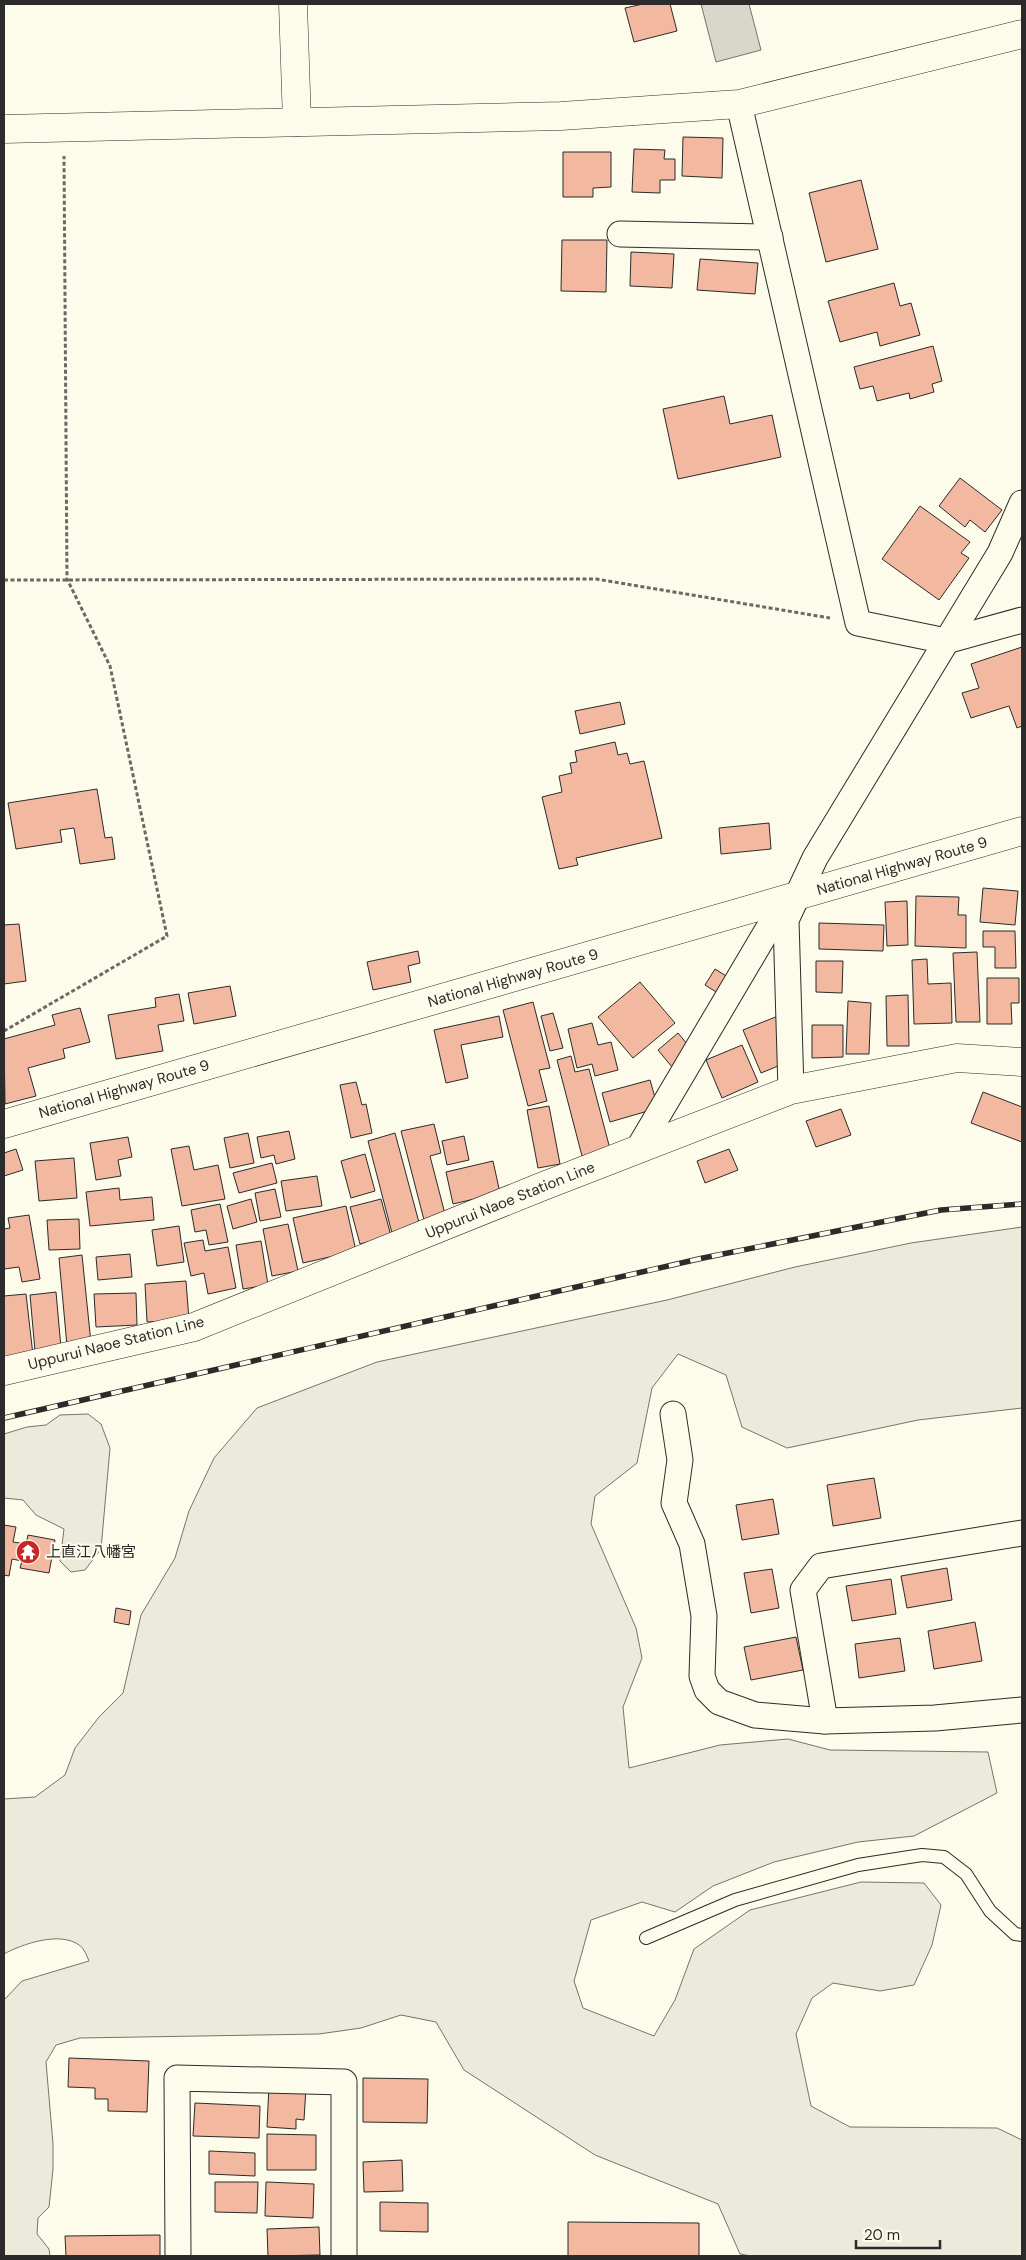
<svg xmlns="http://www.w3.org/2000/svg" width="1026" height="2260" viewBox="0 0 1026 2260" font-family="'DM Sans','Noto Sans JP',sans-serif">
  <rect width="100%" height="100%" fill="#fdfbea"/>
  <g fill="#ecebdb" stroke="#74746e">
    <path d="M1022 1227V1408L918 1420 787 1448 742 1427 726 1375 678 1354 652 1388 637 1463 595 1496 591 1524 636 1628 642 1658 623 1707 629 1768 720 1745 788 1739 830 1750 988 1752 997 1793 914 1836 858 1842 774 1862 713 1886 675 1912 642 1902 591 1920 574 1981 583 2008 654 2036 675 2000 694 1949 750 1910 861 1882 924 1883 941 1905 932 1945 914 1985 880 1991 833 1983 812 1998 796 2034 811 2106 850 2127 997 2128 1022 2140V2256H751L740 2254 718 2204 595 2155 464 2070 436 2022 401 2015 361 2028 319 2034 80 2038 56 2045 46 2062 53 2144V2169L49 2207 38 2218 37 2234 49 2249 50 2256H4V2000L22 1981 89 1961C87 1956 84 1948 79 1945 60 1931 22 1944 4 1954V1799L35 1797 65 1775 75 1748 99 1717 123 1693 141 1615 175 1558 189 1511 214 1458 257 1408 377 1362 667 1300 795 1267 911 1243Z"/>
    <path d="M88 1414 101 1424 110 1448 101 1549 85 1570 71 1572 60 1561 64 1529 36 1515 23 1500 4 1498V1434L27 1427 46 1425 60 1415Z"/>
  </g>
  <path fill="#d8d7c9" stroke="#74746e" d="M701 4H749L761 50 716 62Z"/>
  <g fill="#f2b8a0" stroke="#2b2b2b">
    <path d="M643 4H670L677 31 634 42 625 8Z"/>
    <path d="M683 137 723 138 722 178 682 176Z"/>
    <path d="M634 149 665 150 664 159H675V180H660V193L632 192Z"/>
    <path d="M563 152H611V187L593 188V197H563Z"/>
    <path d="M861 180 878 249 826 262 809 193Z"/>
    <path d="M562 240H607L606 292 561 291Z"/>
    <path d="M631 252 674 254 672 288 630 286Z"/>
    <path d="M700 259 758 263 755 294 697 290Z"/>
    <path d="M894 283 900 306 911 303 920 335 880 346 877 332 840 342 828 301Z"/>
    <path d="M933 346 942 381 932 384 934 392 910 399 909 393 877 401 873 386 860 389 854 367Z"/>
    <path d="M724 396 730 424 772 415 781 457 678 479 663 409Z"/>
    <path d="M960 478 1002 510 985 532 970 520 965 527 939 506Z"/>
    <path d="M920 506 970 542 961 553 969 558 939 600 882 559Z"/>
    <path d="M1022 647V726L1017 728 1009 706 971 718 962 693 979 688 971 664Z"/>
    <path d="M620 702 625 724 580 734 575 711Z"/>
    <path d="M615 742 618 755 627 753 630 764 644 761 662 838 576 858 578 865 559 869 542 797 562 792 559 776 572 773 570 763 577 762 575 751Z"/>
    <path d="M97 789 105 838 112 837 115 859 80 864 74 828 60 830 62 842 16 849 8 803Z"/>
    <path d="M769 823 771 849 721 854 719 828Z"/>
    <path d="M983 888 1018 891 1015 925 980 922Z"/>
    <path d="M916 896 959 897 958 915H966V948L915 946Z"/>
    <path d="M907 901 908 945 887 946 885 902Z"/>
    <path d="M819 923 884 925 883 951 819 949Z"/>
    <path d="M19 924 26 981 4 984V925Z"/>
    <path d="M983 931H1015L1016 968H995V947H983Z"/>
    <path d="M418 951 420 963 408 966 411 982 373 990 367 962Z"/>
    <path d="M977 952 980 1022H956L953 953Z"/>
    <path d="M927 959 928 984 951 983 952 1023 914 1024 912 960Z"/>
    <path d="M816 961H843L842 993 816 992Z"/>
    <path d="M715 969 731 979 721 995 705 985Z"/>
    <path d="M987 978H1019V1003H1011L1012 1024H987Z"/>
    <path d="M640 982 675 1023 633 1058 598 1017Z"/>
    <path d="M230 986 236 1016 194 1024 188 993Z"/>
    <path d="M179 994 184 1021 158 1025 163 1051 116 1059 108 1015 156 1007 155 998Z"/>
    <path d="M908 995 909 1046H887L886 996Z"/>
    <path d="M848 1001 871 1003 869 1054H846Z"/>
    <path d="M533 1002 550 1068 539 1070 547 1101 528 1106 503 1010Z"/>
    <path d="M80 1008 90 1042 63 1049 65 1058 28 1068 36 1096 5 1104 4 1039 55 1025 52 1015Z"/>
    <path d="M553 1013 563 1048 550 1051 541 1016Z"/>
    <path d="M499 1016 503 1037 461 1045 468 1078 446 1083 434 1030Z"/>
    <path d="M778 1016 788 1062 761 1073 743 1030Z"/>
    <path d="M592 1023 598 1045 611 1042 618 1070 595 1076 592 1064 577 1068 568 1029Z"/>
    <path d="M812 1025H843V1057L812 1058Z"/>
    <path d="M678 1033 692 1050 672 1067 658 1050Z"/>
    <path d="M742 1045 758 1082 722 1098 706 1060Z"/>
    <path d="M571 1056 575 1072 589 1069 610 1149 582 1156 557 1060Z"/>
    <path d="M650 1080 658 1108 610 1122 602 1093Z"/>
    <path d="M356 1082 362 1105 366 1104 372 1133 351 1138 340 1085Z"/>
    <path d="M983 1092 1022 1107V1142L971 1123Z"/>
    <path d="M549 1106 560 1164 538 1168 527 1110Z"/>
    <path d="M841 1109 851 1135 816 1147 806 1121Z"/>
    <path d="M434 1124 441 1153 430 1156 445 1214 424 1220 401 1131Z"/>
    <path d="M289 1131 295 1159 276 1164 274 1155 261 1158 257 1137Z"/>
    <path d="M248 1133 254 1163 230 1168 224 1138Z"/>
    <path d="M395 1133 421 1230 393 1237 368 1141Z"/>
    <path d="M464 1136 469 1160 447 1165 442 1141Z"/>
    <path d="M128 1137 132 1157 118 1160 121 1176 96 1180 90 1143Z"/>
    <path d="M189 1146 194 1170 218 1165 225 1199 182 1206 171 1149Z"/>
    <path d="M16 1149 23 1170 4 1176V1153Z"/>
    <path d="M729 1149 738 1170 705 1183 697 1161Z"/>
    <path d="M365 1154 375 1191 351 1198 341 1161Z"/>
    <path d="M74 1158 77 1198 39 1201 35 1161Z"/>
    <path d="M493 1161 500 1193 453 1204 446 1172Z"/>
    <path d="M272 1163 277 1183 239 1193 233 1173Z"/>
    <path d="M317 1176 322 1206 286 1211 281 1181Z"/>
    <path d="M119 1188 120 1200 152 1197 154 1220 90 1226 86 1192Z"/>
    <path d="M275 1189 281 1217 260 1221 255 1193Z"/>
    <path d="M251 1199 257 1222 233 1229 227 1206Z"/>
    <path d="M381 1199 391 1236 360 1244 350 1207Z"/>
    <path d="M220 1204 228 1242 209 1245 206 1230 195 1232 191 1210Z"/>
    <path d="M346 1206 356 1251 303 1263 293 1218Z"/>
    <path d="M29 1215 40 1279 22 1282 19 1267 4 1269V1229L10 1228 8 1218Z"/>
    <path d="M79 1219 80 1249 49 1250 47 1220Z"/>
    <path d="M288 1224 298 1271 272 1276 263 1229Z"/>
    <path d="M179 1226 184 1262 157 1266 152 1230Z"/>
    <path d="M203 1240 205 1251 228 1247 236 1288 208 1294 204 1273 191 1276 184 1243Z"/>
    <path d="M261 1241 268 1285 243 1289 236 1245Z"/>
    <path d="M130 1254 132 1277 98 1280 96 1257Z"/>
    <path d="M82 1255 91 1343 67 1346 59 1258Z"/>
    <path d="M186 1281 189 1320 147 1322 145 1284Z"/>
    <path d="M56 1292 61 1348 35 1351 30 1295Z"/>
    <path d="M136 1293 137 1325 96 1327 94 1294Z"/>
    <path d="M26 1294 33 1355 4 1358V1296Z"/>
    <path d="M874 1478 881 1518 833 1526 827 1485Z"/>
    <path d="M773 1499 779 1534 742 1540 736 1505Z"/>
    <path d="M4 1525 16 1527 13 1542 26 1544 28 1535 55 1540 49 1573 20 1568 22 1561 12 1559 9 1576 4 1575Z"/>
    <path d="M947 1568 952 1600 907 1608 901 1576Z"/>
    <path d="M772 1569 779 1608 751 1613 744 1573Z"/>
    <path d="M891 1579 896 1614 852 1621 846 1586Z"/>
    <path d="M116 1608 131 1611 129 1625 114 1622Z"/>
    <path d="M975 1622 982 1661 934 1669 928 1631Z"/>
    <path d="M796 1637 803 1670 751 1680 744 1647Z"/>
    <path d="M900 1638 905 1671 859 1678 855 1644Z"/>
    <path d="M69 2058 149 2061 147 2112 108 2111V2099H95V2088L68 2087Z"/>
    <path d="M363 2078 428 2079 427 2123 363 2122Z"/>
    <path d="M269 2085 306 2087 304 2120 296 2119V2129L267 2127Z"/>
    <path d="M195 2103 260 2106 259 2138 193 2136Z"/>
    <path d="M267 2134 316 2135V2170H267Z"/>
    <path d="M209 2151 255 2153V2176L209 2174Z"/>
    <path d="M402 2160 403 2191 364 2192 363 2162Z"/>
    <path d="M215 2182H258L257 2213 215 2212Z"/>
    <path d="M266 2182 314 2184 313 2218 265 2216Z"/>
    <path d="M380 2202 428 2203V2232L380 2231Z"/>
    <path d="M568 2222 699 2223V2256H568Z"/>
    <path d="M319 2227 320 2255 268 2256 267 2229Z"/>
    <path d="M160 2235V2256H66L65 2236Z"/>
  </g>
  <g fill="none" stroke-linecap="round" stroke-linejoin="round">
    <g stroke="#2b2b2b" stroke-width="14">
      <path id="service" d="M646 1938 735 1900 858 1865 922 1855 944 1857 966 1874 990 1911 1015 1934 1022 1935"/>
    </g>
    <g stroke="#2b2b2b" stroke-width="27">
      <g id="minor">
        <path d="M739 104 858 623 946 641 1022 620"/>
        <path d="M620 234 770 237"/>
        <path d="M791 1090 786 920 815 858 1000 553 1022 503"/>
        <path d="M638 1149 768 929 786 920"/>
        <path d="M673 1414 680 1460 674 1503 692 1544 704 1616 702 1676 707 1690 719 1702 755 1715 825 1721"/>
        <path d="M1022 1533 821 1566 803 1590 825 1721 935 1718 1022 1710"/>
        <path d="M178 2256 177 2078 344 2082V2256"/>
      </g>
    </g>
    <g stroke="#2b2b2b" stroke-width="29">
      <g id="tertiary">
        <path d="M293 4 297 122"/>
        <path d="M4 129 561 116 739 104 1022 34"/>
      </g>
    </g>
    <g stroke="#2b2b2b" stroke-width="29">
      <path id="secondary" d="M4 1371 194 1327 541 1187 791 1090 957 1058 1022 1062"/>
    </g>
    <g stroke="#2b2b2b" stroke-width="29">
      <path id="trunk" d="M4 1124 1022 831"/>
    </g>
    <g stroke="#6a6964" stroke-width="3" stroke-dasharray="4 2.5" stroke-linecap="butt">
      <path d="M4 580 596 579 830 618"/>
      <path d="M4 1031 167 936 110 666 67 579 64 156"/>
    </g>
    <use href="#service" stroke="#fdfbea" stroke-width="12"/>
    <use href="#minor" stroke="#fdfbea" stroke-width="25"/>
    <use href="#tertiary" stroke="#fdfbea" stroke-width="28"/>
    <use href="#secondary" stroke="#fdfbea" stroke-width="28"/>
    <use href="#trunk" stroke="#fdfbea" stroke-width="28"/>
    <g stroke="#2b2b2b" stroke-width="5.5">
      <path id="rail" d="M4 1418 703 1258 941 1210 1022 1204"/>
    </g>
    <use href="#rail" stroke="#fdfbea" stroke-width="4" stroke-dasharray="11" stroke-linecap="butt"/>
  </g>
  <defs>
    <g id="temple-disc" transform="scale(1.25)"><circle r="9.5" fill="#c62828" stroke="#fdfbea"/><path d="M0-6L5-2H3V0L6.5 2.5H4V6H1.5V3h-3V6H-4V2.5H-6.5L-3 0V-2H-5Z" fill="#fff"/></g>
  </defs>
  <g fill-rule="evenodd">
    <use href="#temple-disc" x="28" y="1552"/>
  </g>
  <g text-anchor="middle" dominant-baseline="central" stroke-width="4" stroke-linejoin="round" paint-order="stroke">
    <g font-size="15" fill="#2b2b2b" stroke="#fdfbea">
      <text transform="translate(902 866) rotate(-16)">National Highway Route 9</text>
      <text transform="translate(513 978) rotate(-16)">National Highway Route 9</text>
      <text transform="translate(124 1089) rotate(-16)">National Highway Route 9</text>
      <text transform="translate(510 1200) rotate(-22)">Uppurui Naoe Station Line</text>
      <text transform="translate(116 1343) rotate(-14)">Uppurui Naoe Station Line</text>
    </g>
    <g font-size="15" fill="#2b2b2b" stroke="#fdfbea" text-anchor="start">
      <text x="46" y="1552">上直江八幡宮</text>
    </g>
  </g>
  <rect width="1026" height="2260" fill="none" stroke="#2b2b2b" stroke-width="10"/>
  <path d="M856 2240v8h84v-8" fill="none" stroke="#2b2b2b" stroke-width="2.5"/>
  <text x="864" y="2240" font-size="15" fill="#2b2b2b" stroke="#fdfbea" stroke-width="4" paint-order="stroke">20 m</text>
</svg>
